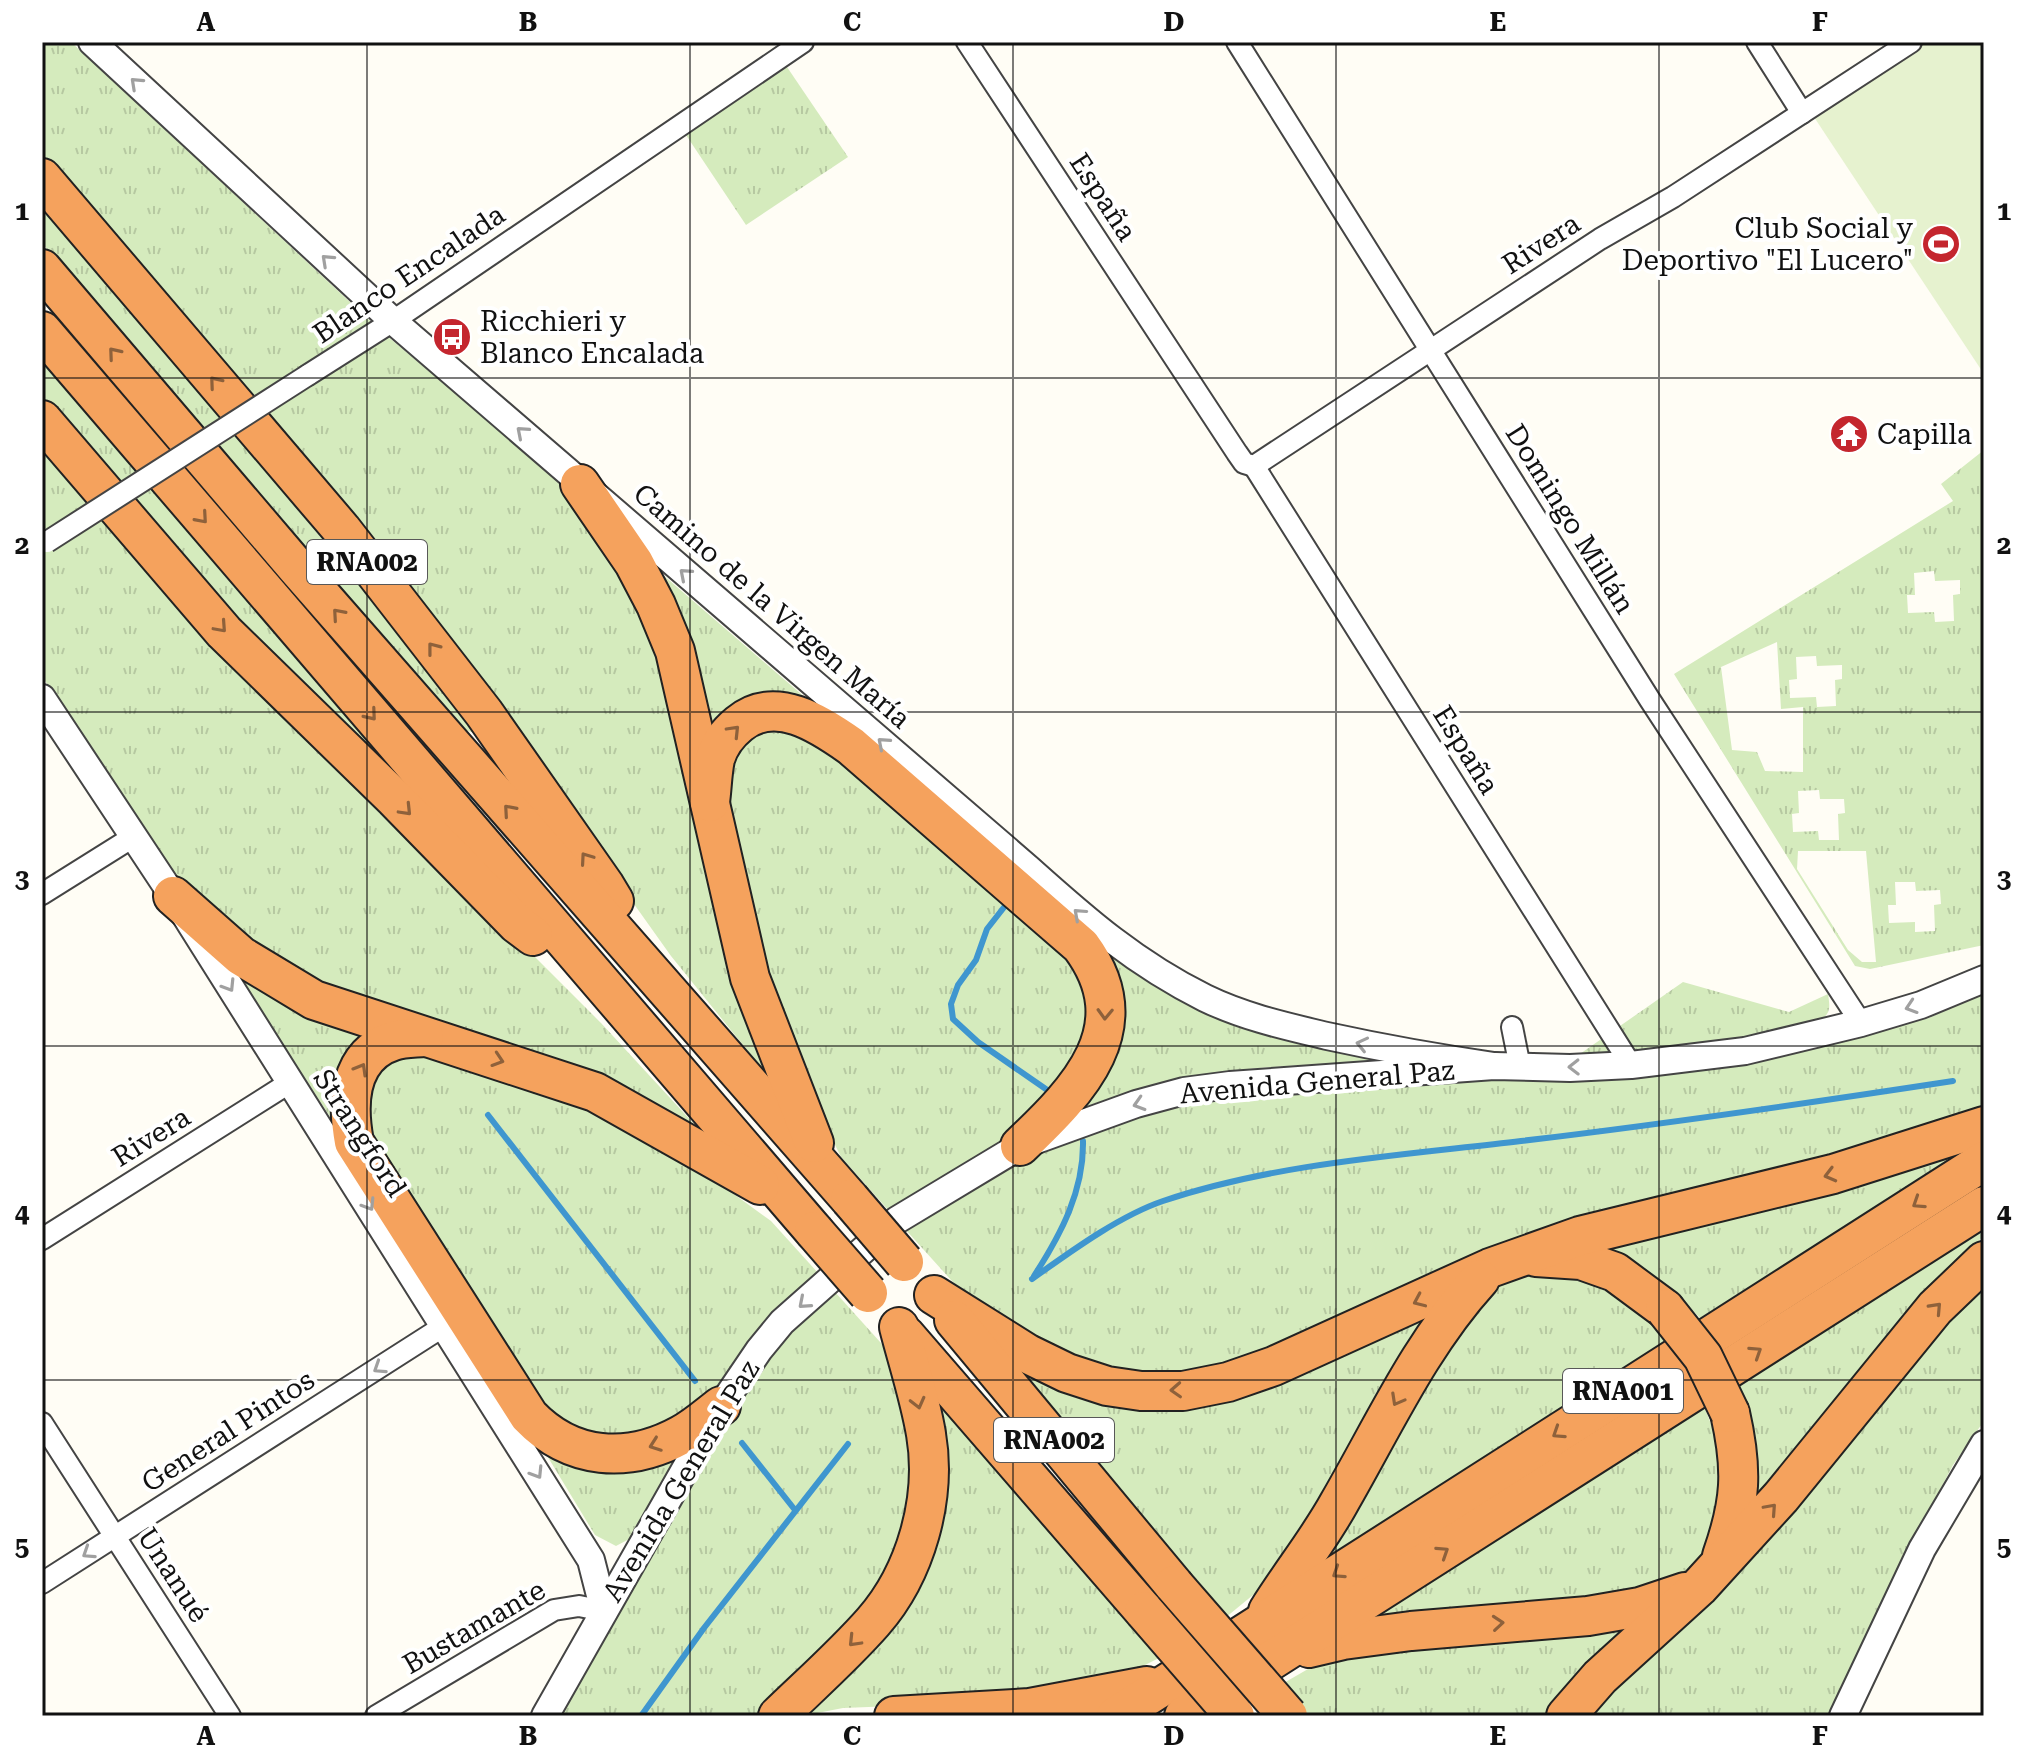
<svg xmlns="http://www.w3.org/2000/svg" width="2026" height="1758" viewBox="0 0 2026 1758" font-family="'Roboto Serif',serif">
  <defs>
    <pattern id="grass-tufts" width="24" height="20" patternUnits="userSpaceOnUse" patternTransform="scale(2)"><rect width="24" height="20" fill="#d5ebbd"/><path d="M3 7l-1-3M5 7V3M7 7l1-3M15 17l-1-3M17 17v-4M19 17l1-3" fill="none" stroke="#b6c8a1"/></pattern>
  </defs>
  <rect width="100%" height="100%" fill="#fffdf5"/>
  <g fill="url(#grass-tufts)" fill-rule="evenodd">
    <path d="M42 42H71L380 330 575 494 648 608 793 1107 671 956 493 706 42 161Z"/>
    <path d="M787 67 848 157 746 225 686 135Z"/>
    <path d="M42 196 333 539 475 730 472 732 467 731 311 558 42 243Z"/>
    <path d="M42 356 411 782 409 789 234 625 42 401Z"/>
    <path d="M42 438 385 807 601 1023 730 1163 318 992 182 886 137 825 42 676Z"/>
    <path d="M1984 450V945L1870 969 1855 966 1674 674 1953 501 1941 484ZM1934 571 1935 581 1960 580V594L1953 595 1954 621 1935 622 1934 612 1908 613 1907 595H1915L1914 573ZM1777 642 1781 709 1803 707V772L1765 771 1757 752 1732 750 1721 667ZM1816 656 1817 666 1842 665V679L1835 680 1836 706 1817 707 1816 697 1790 698 1789 680 1797 679 1796 657ZM1819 790 1820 799H1844L1845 813 1838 814 1839 840H1819L1818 831 1793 832 1792 814 1799 813 1798 791ZM1798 851H1866L1876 962H1862L1848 950 1797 869ZM1895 882H1915L1916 891 1940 890 1941 904 1934 905 1935 931 1915 932V922L1889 923 1888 905H1896Z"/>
    <path d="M641 556 829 718 791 702 705 745Z"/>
    <path d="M755 725 802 728 1086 973 1091 1043 1014 1135 889 1211 841 1157 777 1027 721 800 726 763Z"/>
    <path d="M1101 947 1392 1060C1321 1065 1245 1065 1175 1080 1140 1087 1107 1099 1074 1111Z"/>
    <path d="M227 959 382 1032 338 1129Z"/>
    <path d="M1683 982 1789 1012 1828 994C1830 1007 1831 1013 1820 1021L1750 1038 1693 1047 1577 1056Z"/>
    <path d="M1984 992V1114L1225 1371 1109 1376 983 1311 951 1280 905 1229 1026 1157 1139 1116 1186 1104 1232 1097 1334 1088 1492 1080 1634 1078 1704 1070 1766 1058 1929 1018Z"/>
    <path d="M419 1049 642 1127 771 1221 819 1274 713 1397 639 1441 557 1428 365 1139 363 1085 397 1053Z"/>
    <path d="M1984 1139 1700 1318C1660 1276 1639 1266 1586 1246Z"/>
    <path d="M1984 1219V1235L1926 1298 1750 1512C1761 1458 1758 1429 1736 1378Z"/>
    <path d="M1984 1271V1421L1953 1465 1912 1543 1830 1716H1578Z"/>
    <path d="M1526 1272C1594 1279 1619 1290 1666 1340L1306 1573 1432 1359 1493 1283Z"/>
    <path d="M835 1292 881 1343 896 1369 918 1473 890 1580 762 1716H558L732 1412 789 1333Z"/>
    <path d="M1449 1298 1264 1586 1225 1618 980 1333 1109 1397Z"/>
    <path d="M926 1380 1163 1656 1133 1671 971 1703 843 1708 802 1716 897 1609Z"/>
    <path d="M1702 1400 1718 1443 1722 1475 1714 1534 1695 1572 1661 1591 1342 1632Z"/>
    <path d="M543 1449H683L633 1537 616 1546 595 1535Z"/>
    <path d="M1654 1613 1552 1716H1309L1282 1684 1315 1665 1359 1649Z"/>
  </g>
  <path fill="#e6f2cf" d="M1923 42H1984V374L1812 114Z"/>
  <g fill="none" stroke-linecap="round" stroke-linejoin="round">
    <g stroke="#3f96cf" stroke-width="6">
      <path d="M1005 906 987 929 976 960 958 985 951 1004 953 1019 978 1042 1053 1094"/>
      <path d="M488 1115 695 1381"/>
      <path d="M1034 1276C1061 1234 1084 1191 1083 1141"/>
      <path d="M1032 1279C1070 1252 1119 1216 1163 1201 1275 1163 1404 1155 1521 1141 1665 1124 1809 1103 1953 1081"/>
      <path d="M742 1443 795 1510"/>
      <path d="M641 1716 704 1628 848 1444"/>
    </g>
    <g stroke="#444" stroke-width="24">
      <g id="minor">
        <path d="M967 42 1237 453 1244 463 1254 466 1600 239 1673 197 1911 42"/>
        <path d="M1237 42 1650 700 1861 1023"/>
        <path d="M1757 42 1802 113"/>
        <path d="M308 375 393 321 803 42"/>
        <path d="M1254 466 1631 1065"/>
        <path d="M42 894 133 837"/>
        <path d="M1512 1027 1520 1067"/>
        <path d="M42 1239 289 1083"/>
        <path d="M42 1423 230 1716"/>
        <path d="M42 1583 444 1326"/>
        <path d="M376 1716 554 1610 579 1606 604 1611"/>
      </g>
    </g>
    <g stroke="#444" stroke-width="30">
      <g id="tertiary">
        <path d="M92 42 393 321 1029 869C1087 921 1135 963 1205 998 1244 1017 1285 1026 1327 1036 1382 1048 1438 1058 1494 1066"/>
        <path d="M42 698 173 896 591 1560 604 1611"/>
        <path d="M545 1716 721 1406 759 1350 782 1322 897 1220 1020 1146 1136 1104 1184 1091 1230 1085 1494 1066 1570 1068 1631 1065 1745 1051 1861 1023 1921 1005 1984 979"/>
        <path d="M1843 1716 1922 1549 1984 1444"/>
      </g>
    </g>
    <g stroke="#222" stroke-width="42">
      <g id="motorway">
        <path d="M42 178 342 530 484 713 605 886 614 901"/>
        <path d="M42 269 297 568 850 1199"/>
        <path d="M42 331 814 1231"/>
        <path d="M42 420 224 632 395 799 517 924 533 936"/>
        <path d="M580 484 634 563 656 605 675 651 750 978 814 1143"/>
        <path d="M710 802C712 788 712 773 715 759 719 745 728 733 739 724 775 694 820 724 851 746L1081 946C1141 1027 1079 1090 1020 1146"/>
        <path d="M173 896 241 956 314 1000 595 1092 760 1185"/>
        <path d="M424 1037C414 1038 402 1038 393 1041 348 1055 347 1104 354 1142L529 1416C571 1460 628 1464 681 1435 696 1427 709 1415 721 1406"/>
        <path d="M1536 1257 1581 1260 1615 1272 1665 1309"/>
        <path d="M934 1295 1028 1354 1067 1373 1107 1386 1141 1391H1183L1228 1382 1274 1366 1490 1268 1580 1236 1833 1174 1984 1126"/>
        <path d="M954 1320 1174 1585"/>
        <path d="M905 1335 1144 1611"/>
        <path d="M1722 1556C1741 1502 1743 1470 1730 1413"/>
        <path d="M1268 1611C1291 1574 1318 1541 1339 1503 1383 1427 1420 1345 1480 1279"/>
        <path d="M1309 1648 1343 1640 1411 1631 1588 1616 1640 1607 1685 1592"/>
        <path d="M778 1716C810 1685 844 1655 873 1622 916 1573 937 1498 926 1434 920 1398 908 1362 899 1327"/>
        <path d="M894 1716 1030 1708 1147 1686"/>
        <path d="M1116 1716 1984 1161"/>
        <path d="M1184 1716 1984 1206"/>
        <path d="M1566 1716 1600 1677 1699 1587 1781 1497 1935 1308 1984 1261"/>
      </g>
    </g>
    <use href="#minor" stroke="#fff" stroke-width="20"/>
    <use href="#tertiary" stroke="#fff" stroke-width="26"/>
    <use href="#motorway" stroke="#f5a25d" stroke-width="38"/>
    <g stroke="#444" stroke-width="24" stroke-linecap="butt">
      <path id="minor-bridge" d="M47 542 308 375"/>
    </g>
    <g stroke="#222" stroke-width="42" stroke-linecap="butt">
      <g id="motorway-bridge">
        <path d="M850 1199 904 1262"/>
        <path d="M814 1231 868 1293"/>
        <path d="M1665 1309 1703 1357 1730 1413"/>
        <path d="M1174 1585 1288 1716"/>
        <path d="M1144 1611 1235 1716"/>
      </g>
    </g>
    <use href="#minor-bridge" stroke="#fff" stroke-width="20"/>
    <use href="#motorway-bridge" stroke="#f5a25d" stroke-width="38"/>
  </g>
  <defs><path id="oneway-chevron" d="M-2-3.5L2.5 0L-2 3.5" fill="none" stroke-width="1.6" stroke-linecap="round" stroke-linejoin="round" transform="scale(2)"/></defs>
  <g stroke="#a0a0a0">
    <use href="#oneway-chevron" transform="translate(136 83) rotate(-137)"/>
    <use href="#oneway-chevron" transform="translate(327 260) rotate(-137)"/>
    <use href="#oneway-chevron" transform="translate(522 432) rotate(-139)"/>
    <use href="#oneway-chevron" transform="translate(685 574) rotate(-139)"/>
    <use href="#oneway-chevron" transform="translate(883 743) rotate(-139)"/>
    <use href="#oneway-chevron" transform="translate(1079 914) rotate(-138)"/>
    <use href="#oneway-chevron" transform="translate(229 986) rotate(58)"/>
    <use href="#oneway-chevron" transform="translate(1911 1007) rotate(162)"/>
    <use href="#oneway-chevron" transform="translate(1362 1044) rotate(-167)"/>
    <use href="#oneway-chevron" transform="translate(1574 1067) rotate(179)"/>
    <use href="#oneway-chevron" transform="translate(1139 1104) rotate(163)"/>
    <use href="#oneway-chevron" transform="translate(369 1205) rotate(58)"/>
    <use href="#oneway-chevron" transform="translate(804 1303) rotate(139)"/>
    <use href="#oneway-chevron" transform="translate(379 1368) rotate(147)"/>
    <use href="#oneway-chevron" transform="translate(537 1473) rotate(58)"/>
    <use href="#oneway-chevron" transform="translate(88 1553) rotate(147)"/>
  </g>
  <g stroke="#8e613b">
    <use href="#oneway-chevron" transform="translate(114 353) rotate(-130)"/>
    <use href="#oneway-chevron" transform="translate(215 382) rotate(-130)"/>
    <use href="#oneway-chevron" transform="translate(202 518) rotate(49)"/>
    <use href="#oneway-chevron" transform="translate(338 614) rotate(-131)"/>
    <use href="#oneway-chevron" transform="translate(221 627) rotate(48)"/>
    <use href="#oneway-chevron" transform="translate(433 648) rotate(-128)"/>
    <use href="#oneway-chevron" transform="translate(371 715) rotate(50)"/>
    <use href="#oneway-chevron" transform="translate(734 731) rotate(-46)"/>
    <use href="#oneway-chevron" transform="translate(406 810) rotate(46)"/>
    <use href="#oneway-chevron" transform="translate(509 810) rotate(-131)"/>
    <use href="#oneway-chevron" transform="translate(586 858) rotate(-125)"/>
    <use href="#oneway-chevron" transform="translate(1105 1014) rotate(92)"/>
    <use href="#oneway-chevron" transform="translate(498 1060) rotate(18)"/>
    <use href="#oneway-chevron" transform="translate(361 1069) rotate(-60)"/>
    <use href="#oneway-chevron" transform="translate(1830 1175) rotate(165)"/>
    <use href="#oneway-chevron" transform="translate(1918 1203) rotate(147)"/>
    <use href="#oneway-chevron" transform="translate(1419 1301) rotate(156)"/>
    <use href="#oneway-chevron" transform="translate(1936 1308) rotate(-47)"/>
    <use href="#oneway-chevron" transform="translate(1756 1352) rotate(-33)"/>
    <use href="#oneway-chevron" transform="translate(1176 1390) rotate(177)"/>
    <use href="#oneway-chevron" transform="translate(1397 1400) rotate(119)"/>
    <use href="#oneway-chevron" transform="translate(918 1403) rotate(76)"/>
    <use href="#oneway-chevron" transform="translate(1558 1433) rotate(147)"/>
    <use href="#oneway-chevron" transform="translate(655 1445) rotate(160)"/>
    <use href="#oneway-chevron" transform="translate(1771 1509) rotate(-48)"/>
    <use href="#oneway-chevron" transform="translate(1443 1552) rotate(-33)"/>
    <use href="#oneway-chevron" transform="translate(1338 1573) rotate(147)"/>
    <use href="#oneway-chevron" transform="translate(1498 1623) rotate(-5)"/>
    <use href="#oneway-chevron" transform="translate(854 1641) rotate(134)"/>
  </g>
  <path fill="none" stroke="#111" stroke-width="2" stroke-opacity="0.55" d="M367 42V1716M690 42V1716M1013 42V1716M1336 42V1716M1659 42V1716M42 378H1984M42 712H1984M42 1046H1984M42 1380H1984"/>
  <defs>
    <g id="stadium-disc" transform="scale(2)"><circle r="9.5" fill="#c4262e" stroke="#fff"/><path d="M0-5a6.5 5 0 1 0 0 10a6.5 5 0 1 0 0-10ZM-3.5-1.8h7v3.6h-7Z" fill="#fff"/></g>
    <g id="bus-disc" transform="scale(2)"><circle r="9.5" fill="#c4262e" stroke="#fff"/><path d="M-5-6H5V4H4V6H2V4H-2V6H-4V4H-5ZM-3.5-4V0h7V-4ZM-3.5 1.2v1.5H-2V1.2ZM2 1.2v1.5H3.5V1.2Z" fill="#fff"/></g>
    <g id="temple-disc" transform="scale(2)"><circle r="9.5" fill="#c4262e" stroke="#fff"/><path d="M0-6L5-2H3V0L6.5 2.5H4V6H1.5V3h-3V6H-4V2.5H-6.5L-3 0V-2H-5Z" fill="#fff"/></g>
  </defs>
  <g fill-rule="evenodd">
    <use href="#stadium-disc" x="1941" y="244"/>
    <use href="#bus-disc" x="452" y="337"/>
    <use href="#temple-disc" x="1849" y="434"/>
  </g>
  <g text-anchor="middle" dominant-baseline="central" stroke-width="8" stroke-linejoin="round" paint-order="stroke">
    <g fill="#fff" stroke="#585858" stroke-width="2">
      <rect x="307" y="540" width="120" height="44" rx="6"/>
      <rect x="1563" y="1369" width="120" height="44" rx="6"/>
      <rect x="994" y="1418" width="120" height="44" rx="6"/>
    </g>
    <g font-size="26" font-weight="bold" fill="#111">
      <text x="367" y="562">RNA002</text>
      <text x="1623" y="1391">RNA001</text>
      <text x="1054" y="1440">RNA002</text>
    </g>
    <g font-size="28" fill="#111" stroke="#fff">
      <text transform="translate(1103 197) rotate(57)">España</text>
      <text transform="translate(1541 244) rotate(-33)">Rivera</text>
      <text transform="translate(409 274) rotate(-34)">Blanco Encalada</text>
      <text transform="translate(1570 519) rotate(58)">Domingo Millán</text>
      <text transform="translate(772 606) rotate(41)">Camino de la Virgen María</text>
      <text transform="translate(1466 750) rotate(58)">España</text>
      <text transform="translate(1317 1082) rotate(-5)">Avenida General Paz</text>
      <text transform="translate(360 1133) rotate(57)">Strangford</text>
      <text transform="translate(151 1137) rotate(-32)">Rivera</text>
      <text transform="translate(228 1431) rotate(-33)">General Pintos</text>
      <text transform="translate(681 1481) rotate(-59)">Avenida General Paz</text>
      <text transform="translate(173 1575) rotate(57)">Unanué</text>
      <text transform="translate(474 1627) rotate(-30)">Bustamante</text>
    </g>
    <g font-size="28" fill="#111" stroke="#fff" text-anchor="start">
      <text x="1913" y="228" text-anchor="end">Club Social y<tspan x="1913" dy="32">Deportivo "El Lucero"</tspan></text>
      <text x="480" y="321">Ricchieri y<tspan x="480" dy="32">Blanco Encalada</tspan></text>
      <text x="1877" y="434">Capilla</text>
    </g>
  </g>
  <rect width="2026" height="1758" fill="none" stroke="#ffffff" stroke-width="88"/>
  <rect x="44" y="44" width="1938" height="1670" fill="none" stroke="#111" stroke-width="3"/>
  <g font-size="26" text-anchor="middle" font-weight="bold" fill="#111">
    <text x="206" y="31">A</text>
    <text x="528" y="31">B</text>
    <text x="852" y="31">C</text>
    <text x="1174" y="31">D</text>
    <text x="1498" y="31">E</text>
    <text x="1820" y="31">F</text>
    <text x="22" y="220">1</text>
    <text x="2004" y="220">1</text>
    <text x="22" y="554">2</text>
    <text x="2004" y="554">2</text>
    <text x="22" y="888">3</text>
    <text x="2004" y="888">3</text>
    <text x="22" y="1222">4</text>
    <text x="2004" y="1222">4</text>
    <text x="22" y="1556">5</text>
    <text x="2004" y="1556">5</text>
    <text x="206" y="1745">A</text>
    <text x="528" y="1745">B</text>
    <text x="852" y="1745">C</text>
    <text x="1174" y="1745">D</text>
    <text x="1498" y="1745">E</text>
    <text x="1820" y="1745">F</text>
  </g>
</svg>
